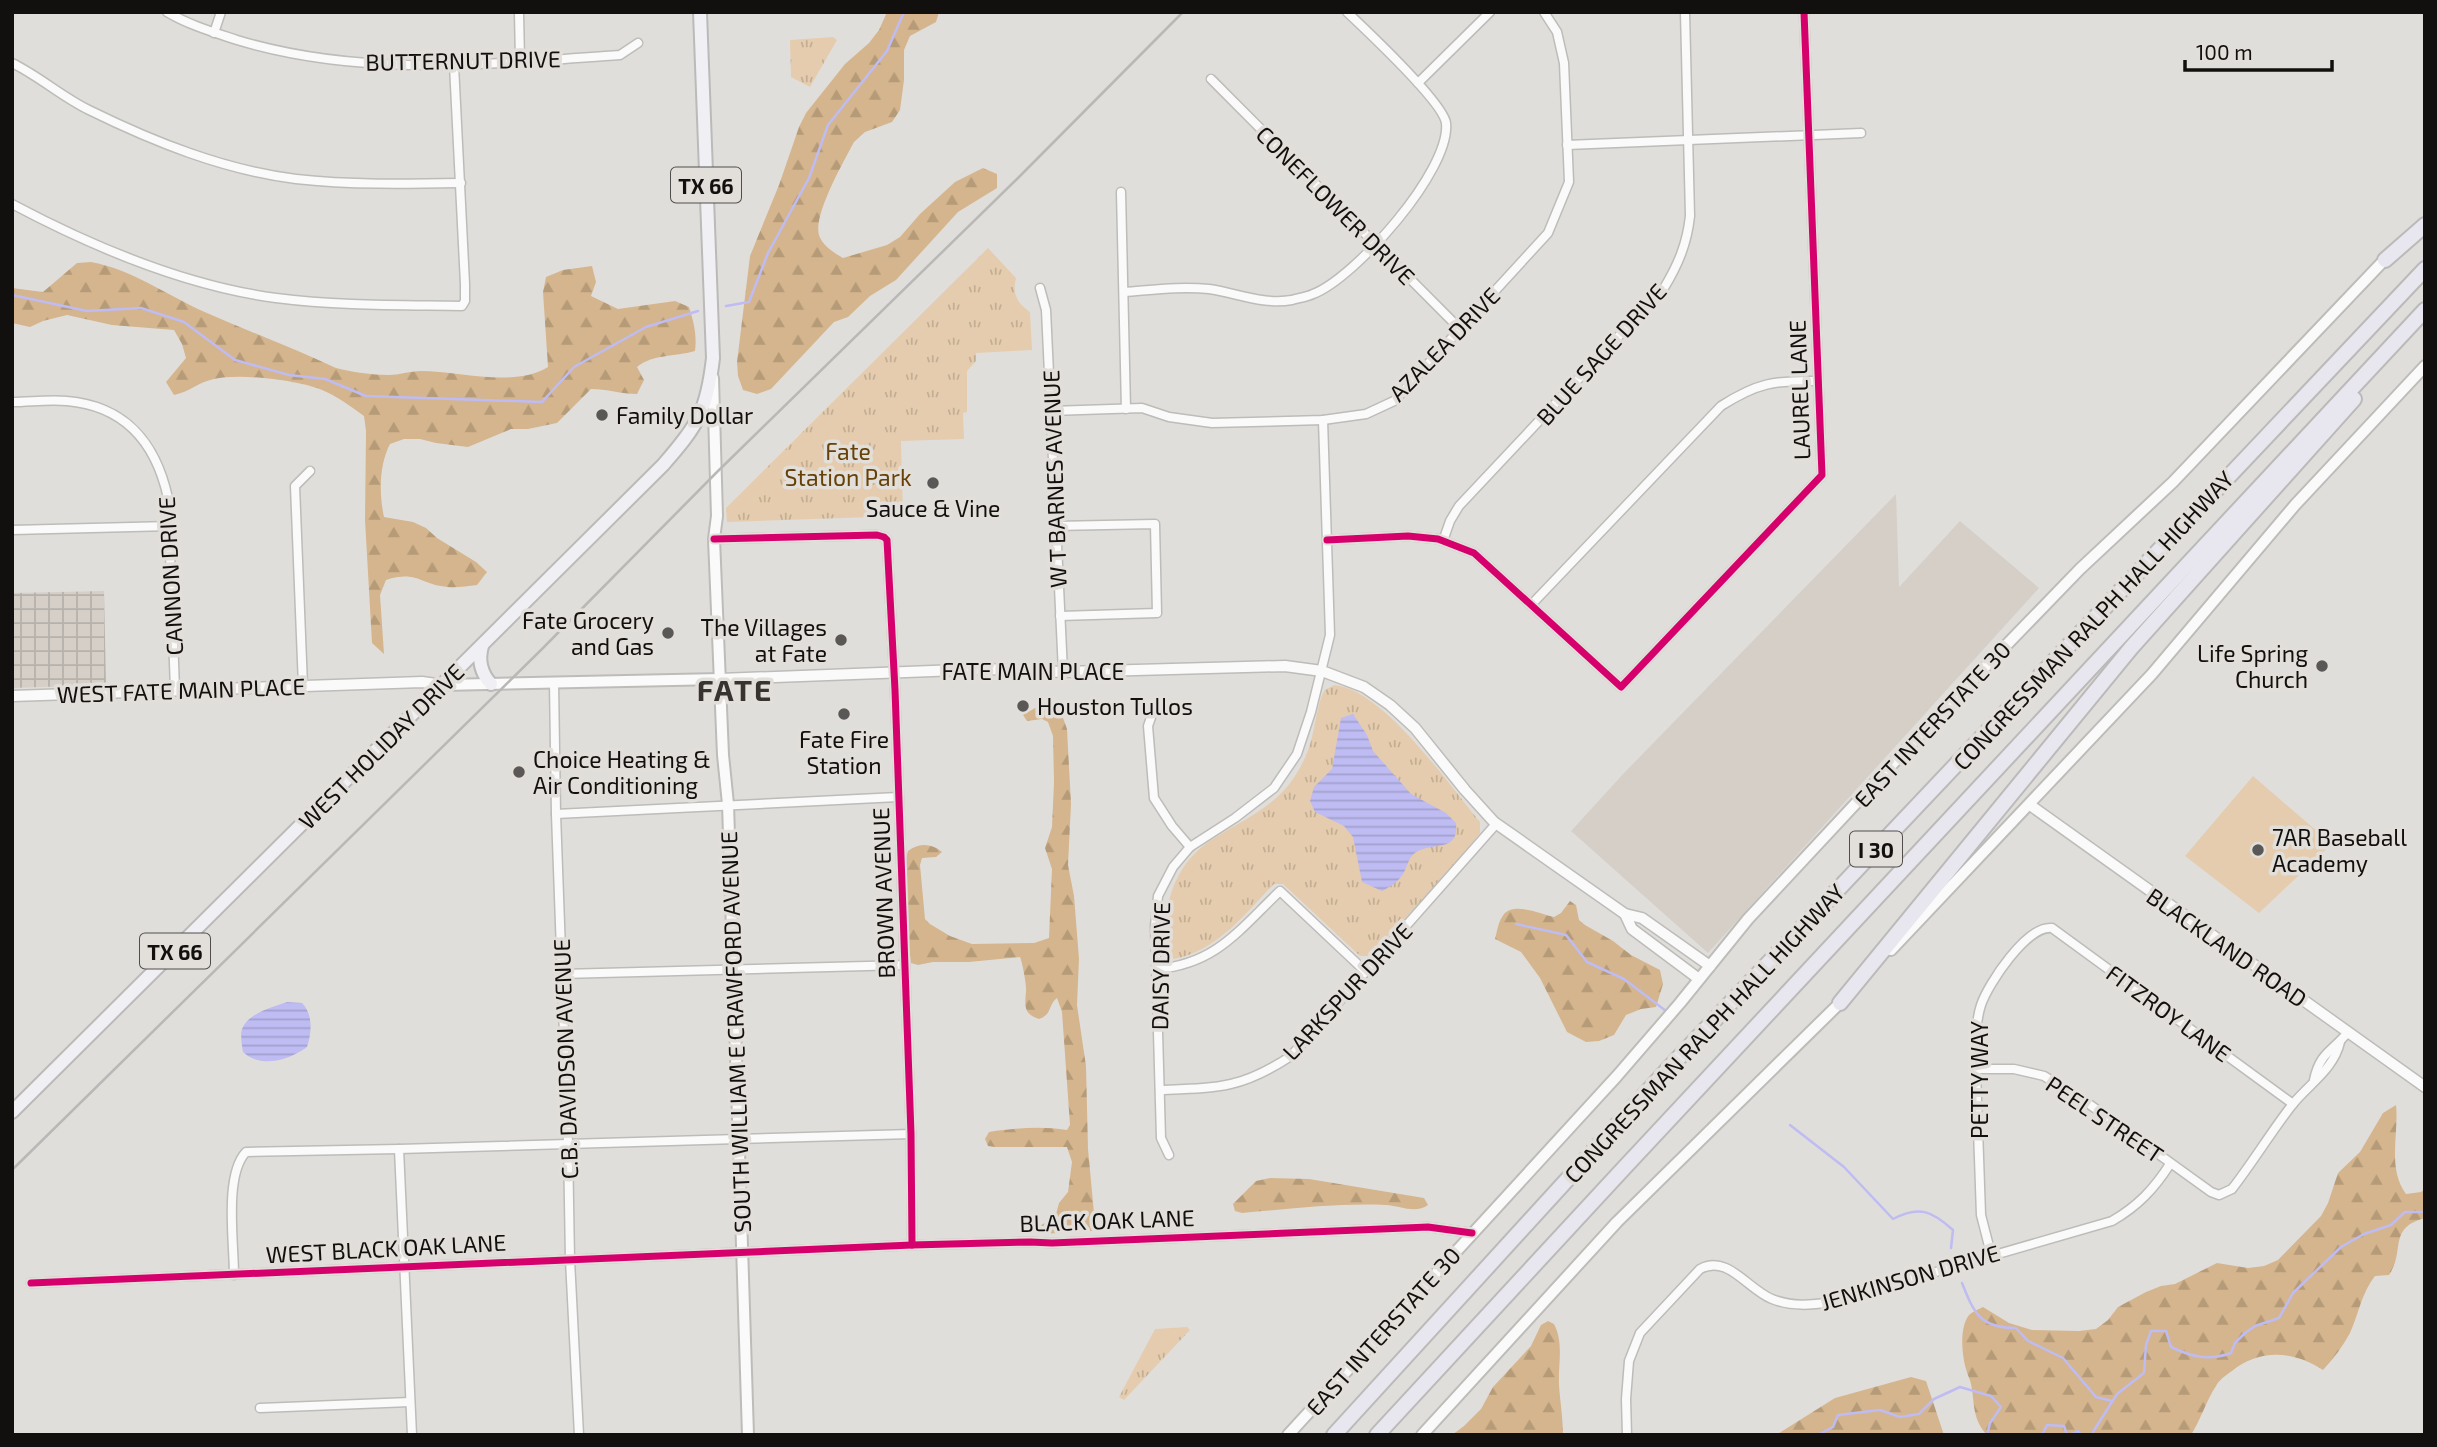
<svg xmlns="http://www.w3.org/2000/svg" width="2437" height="1447" viewBox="0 0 2437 1447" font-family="'Exo 2',sans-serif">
  <defs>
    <pattern id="industrial-grid" width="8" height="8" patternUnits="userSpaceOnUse" patternTransform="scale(1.75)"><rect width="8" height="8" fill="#d5cfc8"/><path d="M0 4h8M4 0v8" fill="none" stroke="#b6b1ab"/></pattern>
    <pattern id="forest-firs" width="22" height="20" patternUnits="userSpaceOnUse" patternTransform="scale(1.75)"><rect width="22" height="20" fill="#d5b58d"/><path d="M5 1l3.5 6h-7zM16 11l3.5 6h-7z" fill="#b69b78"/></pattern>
    <pattern id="park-tufts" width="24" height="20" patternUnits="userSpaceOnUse" patternTransform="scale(1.75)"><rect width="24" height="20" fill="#e5ccae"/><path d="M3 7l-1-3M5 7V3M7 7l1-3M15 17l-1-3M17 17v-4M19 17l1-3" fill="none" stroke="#c3ae94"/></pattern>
    <pattern id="water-rules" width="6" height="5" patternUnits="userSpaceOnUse" patternTransform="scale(1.75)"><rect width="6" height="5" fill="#bebcf2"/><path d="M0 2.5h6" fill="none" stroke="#a2a1ce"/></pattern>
  </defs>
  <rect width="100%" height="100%" fill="#e0dedb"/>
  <path fill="#d5cfc8" d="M1896 494 1899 587 1960 521 2039 588 1708 953 1571 831 1624 773Z"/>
  <path fill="url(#industrial-grid)" d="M104 591 106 685 12 688V593Z"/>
  <g fill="url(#forest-firs)">
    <path d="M887 12H939L936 22 910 36 904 50V80L900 110 892 122 865 132 854 142C844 161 813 215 819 235 822 245 834 253 843 258L887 245 900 237 920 214 955 182 983 168 997 174V188L958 212 896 280 870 296 848 317 834 322 771 389 757 394 743 390 738 376 737 362 750 256 779 185 799 127 806 113 845 64 869 43 879 30Z"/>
    <path d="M91 262C130 269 164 293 200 310 245 330 291 347 336 368 352 372 371 375 389 375 399 375 410 371 421 371 459 371 514 388 548 367L543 292 546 277 563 270 592 266 596 282 591 296 618 309 675 301 689 307C694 323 697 335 695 351 674 357 653 354 637 367L644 380 637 394C621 394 607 389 591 389L557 423 528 429H511L468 447 436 443 420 439H404L390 444C379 465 379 494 384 517L413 522 426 528 437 538 476 562 487 572 477 585C467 586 457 588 448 587 420 585 418 570 386 580L380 595 384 654 372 643 365 520 366 431 364 416C350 406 337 396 322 390 298 380 239 373 214 379 199 382 189 392 174 395L166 382 186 358 182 344 174 330 112 325 67 315 43 321 30 327 12 323V288L43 292 77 263Z"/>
    <path d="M1042 704 1056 709 1062 715 1067 729 1071 804 1068 865 1074 896 1079 959 1077 1005 1086 1066 1088 1149 1095 1224 1092 1231C1075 1229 1050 1239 1035 1228L1055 1218 1059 1203 1068 1192 1072 1162 1067 1147H995L988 1146 985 1139 989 1132C1016 1128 1041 1126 1067 1130L1070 1125 1062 1012 1057 998C1048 1005 1052 1015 1039 1019 1023 1014 1025 1006 1026 991 1027 986 1022 961 1020 957L969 962H933L918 965 911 963 909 948 906 859 908 851C919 843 931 843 942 852L936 857 922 858 920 865 925 919 930 924 950 936 972 944 1034 943 1049 938 1052 869 1045 848 1052 827 1054 782 1053 736 1048 722 1042 719 1027 721 1023 715Z"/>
    <path d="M1570 901 1576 905 1579 920 1585 925 1613 941 1631 955 1660 970 1663 984 1656 1007 1641 1009 1626 1015 1614 1035 1599 1041 1586 1042 1567 1032 1540 978 1521 952 1495 939C1497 932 1498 923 1502 917 1511 900 1540 914 1554 917L1561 913Z"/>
    <path d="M2396 1105C2399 1134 2387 1168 2406 1194L2421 1192 2425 1189V1218C2387 1228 2406 1251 2389 1275L2375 1276C2361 1294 2359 1313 2350 1333 2343 1346 2334 1358 2323 1370 2294 1351 2260 1348 2232 1371 2226 1375 2219 1380 2216 1386 2206 1401 2201 1419 2191 1435H1987C1972 1419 1975 1404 1971 1384 1970 1379 1967 1374 1966 1369 1962 1355 1959 1328 1969 1315 1972 1312 1979 1309 1983 1307L2009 1323 2032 1330 2079 1331 2096 1329 2108 1320 2118 1307 2146 1292 2161 1286 2175 1284 2217 1263 2248 1268 2264 1266 2278 1260 2321 1216 2328 1203 2338 1173 2360 1152 2383 1113Z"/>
    <path d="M1270 1178 1309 1179 1424 1198 1428 1205C1416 1214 1400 1206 1386 1205 1338 1203 1290 1209 1242 1213L1235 1211 1233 1204 1256 1181Z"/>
    <path d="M1548 1321 1554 1324C1564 1343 1558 1364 1559 1385 1560 1401 1563 1418 1563 1435H1452L1464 1426 1481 1409 1493 1387 1531 1346 1541 1325Z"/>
    <path d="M1911 1377 1926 1381 1944 1435H1776L1835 1398Z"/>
  </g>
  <g fill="url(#park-tufts)">
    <path d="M833 37 837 40 810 87 791 77 790 40Z"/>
    <path d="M988 248 1016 278C1012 294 1017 303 1030 312L1032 350 976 353V361L967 371V412L963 413 964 439 901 441 903 516 727 522 726 508Z"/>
    <path d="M1334 685C1383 689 1449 785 1480 822V833L1449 872 1369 956H1360L1283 884H1274C1245 914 1217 951 1174 959L1165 952C1163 910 1171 869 1207 843 1239 821 1273 810 1295 776 1303 764 1309 750 1312 737 1315 726 1319 697 1325 690 1326 689 1333 686 1334 685Z"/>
    <path d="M1187 1327 1190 1330 1124 1400 1119 1397 1155 1329Z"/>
  </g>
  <path fill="#e5ccae" d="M2253 776 2332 844 2259 913 2185 856Z"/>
  <g fill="url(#water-rules)">
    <path d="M1353 714 1367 735 1373 751 1411 794 1446 813 1456 823C1459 852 1435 842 1418 851 1408 856 1408 866 1403 874 1398 882 1390 887 1382 891L1362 882 1353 837 1344 826 1315 812 1310 801 1314 787 1332 769 1341 718Z"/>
    <path d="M287 1002 302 1003C313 1014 312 1032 307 1047 289 1060 261 1069 243 1052 242 1046 240 1035 242 1029 248 1013 273 1007 287 1002Z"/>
  </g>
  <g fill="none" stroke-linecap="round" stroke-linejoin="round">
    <g stroke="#bebcf2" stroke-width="2.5">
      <path d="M12 295 87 311 141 308 184 322 235 360 289 375 325 379 366 396 542 402 574 367 646 327 698 311"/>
      <path d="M726 306 749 302 768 253 809 178 828 125 887 51 904 12"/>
      <path d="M1516 924 1566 935 1587 962 1624 979 1666 1011"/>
      <path d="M1790 1125 1844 1167 1893 1219C1919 1205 1932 1211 1953 1230L1951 1248"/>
      <path d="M1962 1283C1974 1313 1980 1328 2016 1328L2028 1341 2063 1358 2096 1397 2112 1401"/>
      <path d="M1818 1435 1833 1427 1838 1415 1880 1410 1900 1417 1919 1414 1934 1399 1960 1387 1991 1396 2001 1407 1990 1423 1987 1435"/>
      <path d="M2042 1435 2047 1425 2064 1426 2067 1435"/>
      <path d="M2070 1435 2078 1431 2081 1435"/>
      <path d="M2091 1435 2117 1394 2144 1373 2146 1345 2151 1331H2166L2171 1347C2192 1357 2209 1361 2231 1353L2235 1343 2245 1333 2255 1326 2279 1318 2293 1293 2341 1247 2364 1234 2391 1225 2405 1212H2425"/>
    </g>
    <g stroke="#bdbcb9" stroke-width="11">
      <g id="minor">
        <path d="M167 12C189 25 213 32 237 40 363 78 490 64 620 55L638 43"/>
        <path d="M519 12 520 61"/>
        <path d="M214 33 221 12"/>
        <path d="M12 63C39 76 62 97 89 110 154 142 224 170 296 179 350 185 406 184 461 183"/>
        <path d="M1211 79 1461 330"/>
        <path d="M1418 83 1490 12"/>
        <path d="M1567 145 1861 133"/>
        <path d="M1121 192 1126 409"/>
        <path d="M12 204C93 247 185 286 276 298 338 306 400 305 462 306L465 301V284L454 65"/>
        <path d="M1040 288 1046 310 1063 672"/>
        <path d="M1124 292C1152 290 1180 286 1209 289 1237 293 1263 305 1292 300 1299 298 1307 297 1313 294 1355 278 1451 170 1446 123 1443 102 1366 30 1347 12"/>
        <path d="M12 402C30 402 49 399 67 401 125 406 156 443 168 498L175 690"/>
        <path d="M1051 411 1142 408 1169 417 1212 423 1323 420 1366 414 1394 401 1548 233 1569 182 1564 63 1557 32 1544 12"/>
        <path d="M1055 526 1155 524 1157 613 1060 616"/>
        <path d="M12 530 171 526"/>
        <path d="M714 539 877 535 884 537 887 540 895 690 911 1134 912 1245"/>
        <path d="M1327 540 1408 536 1438 539 1474 553 1621 687 1822 475 1804 12"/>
        <path d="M1443 541 1450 521 1459 506 1664 288C1678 265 1687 244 1690 216L1685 12"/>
        <path d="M1531 605 1721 406C1757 383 1775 380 1818 381"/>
        <path d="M554 682 556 814 568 1144 570 1260 579 1435"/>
        <path d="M303 686 295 486 310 471"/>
        <path d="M1155 706 1148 726 1154 798 1172 826 1190 847"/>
        <path d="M556 814 898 797"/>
        <path d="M1157 969C1216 964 1239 930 1280 891L1366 972"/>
        <path d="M562 974 905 965"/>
        <path d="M1976 1069H2014L2044 1076 2089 1104 2211 1192 2219 1195 2232 1189C2253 1162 2271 1132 2292 1105 2309 1084 2334 1069 2340 1042"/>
        <path d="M2314 1080C2320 1052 2332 1052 2348 1032"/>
        <path d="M1160 1090C1217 1088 1241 1089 1291 1056L1496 824"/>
        <path d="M399 1149 412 1435"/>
        <path d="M1169 1155 1161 1138 1155 926 1158 896 1173 867 1190 847 1235 818 1274 788 1297 754 1311 712 1330 635 1323 420"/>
        <path d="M1991 1254 1981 1215 1975 1043C1976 1030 1977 1017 1981 1005 1988 984 2027 925 2052 928L2293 1104"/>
        <path d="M234 1275C234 1242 224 1175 246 1152L399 1149 911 1134"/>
        <path d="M31 1283 912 1245 1030 1242 1052 1243 1428 1227 1472 1233"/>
        <path d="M260 1408 410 1402"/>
        <path d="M1627 1435 1626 1399 1629 1361 1640 1333 1700 1269C1728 1254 1747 1289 1772 1299 1792 1307 1811 1305 1832 1302L2112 1221C2138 1206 2154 1189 2170 1164"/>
      </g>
    </g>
    <g stroke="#bdbcb9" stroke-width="13">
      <g id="tertiary">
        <path d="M720 679 985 669 1063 672 1285 666 1322 671 1364 687 1390 705 1415 728 1465 790 1494 822 1625 914 1642 918 1710 966"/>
        <path d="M12 696 422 682 443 685"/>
        <path d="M2030 805 2425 1087"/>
        <path d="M1625 914 1632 929 1699 979"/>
      </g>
    </g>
    <g stroke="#bdbcb9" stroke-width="14">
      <g id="secondary">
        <path d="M713 378 717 516 714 539 723 755 728 804 748 1435"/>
        <path d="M443 685 720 679"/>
        <path d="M1891 950 2152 674 2295 505 2425 366"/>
        <path d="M1288 1435 1617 1076 1680 1003 1748 919 1927 727 2080 569 2173 482 2390 254"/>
        <path d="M1422 1435 1617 1222 1844 999"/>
      </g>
    </g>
    <g stroke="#bbbab9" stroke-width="16">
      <g id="primary">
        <path d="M482 646C478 660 481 673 491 684"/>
        <path d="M12 1112 663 465C698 425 707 411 713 358L700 12"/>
      </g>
    </g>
    <g stroke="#bbbab9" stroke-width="18">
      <g id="motorway">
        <path d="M2385 260 2425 225"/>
        <path d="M1840 1003 2131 648 2354 399"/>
        <path d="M1334 1435 1670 1067 2425 269"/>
        <path d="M1377 1435 1624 1168 2425 310"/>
      </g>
    </g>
    <use href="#minor" stroke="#fafafa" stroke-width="8"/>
    <use href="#tertiary" stroke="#fafafa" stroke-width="10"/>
    <use href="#secondary" stroke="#fafafa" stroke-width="10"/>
    <use href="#primary" stroke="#efeff4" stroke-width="12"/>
    <use href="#motorway" stroke="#e8e7ef" stroke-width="14"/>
    <path stroke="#b9b8b7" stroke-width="2.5" d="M12 1170 543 648 716 473 1018 178 1183 12"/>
    <g stroke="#e2ded9" stroke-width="11">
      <g id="cycleway">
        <path d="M714 539 877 535 884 537 887 540 895 690 911 1134 912 1245"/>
        <path d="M1327 540 1408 536 1438 539 1474 553 1621 687 1822 475 1804 12"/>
        <path d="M31 1283 912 1245 1030 1242 1052 1243 1428 1227 1472 1233"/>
      </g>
    </g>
    <use href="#cycleway" stroke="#d6006c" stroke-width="7"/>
  </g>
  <g fill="#5a5856" stroke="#e2ded9" stroke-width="2.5">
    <circle cx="602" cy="415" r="7"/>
    <circle cx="933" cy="483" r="7"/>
    <circle cx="668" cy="633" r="7"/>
    <circle cx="841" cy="640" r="7"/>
    <circle cx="2322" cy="666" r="7"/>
    <circle cx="1023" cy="706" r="7"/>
    <circle cx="844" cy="714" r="7"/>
    <circle cx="519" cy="772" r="7"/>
    <circle cx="2258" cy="850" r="7"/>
  </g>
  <g text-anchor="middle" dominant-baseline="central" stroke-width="7" stroke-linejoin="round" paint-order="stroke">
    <g fill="#e2ded9" stroke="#504e4c" stroke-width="2">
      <rect x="671" y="167.5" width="70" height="35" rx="5"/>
      <rect x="1850" y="831.5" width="52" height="35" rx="5"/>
      <rect x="140" y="933.5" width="70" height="35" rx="5"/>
    </g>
    <g font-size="21" font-weight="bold" fill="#12100f">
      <text x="706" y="185">TX 66</text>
      <text x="1876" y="849">I 30</text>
      <text x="175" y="951">TX 66</text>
    </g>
    <g font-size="23" fill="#12100f" stroke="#e2ded9">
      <text transform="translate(463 60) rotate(-1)">BUTTERNUT DRIVE</text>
      <text transform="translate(1336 205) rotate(45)">CONEFLOWER DRIVE</text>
      <text transform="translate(1444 344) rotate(-46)">AZALEA DRIVE</text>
      <text transform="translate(1601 354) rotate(-48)">BLUE SAGE DRIVE</text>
      <text transform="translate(1799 390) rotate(-92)">LAUREL LANE</text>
      <text transform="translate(1054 479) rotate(-92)">W T BARNES AVENUE</text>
      <text transform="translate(170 576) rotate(-93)">CANNON DRIVE</text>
      <text transform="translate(2093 620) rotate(-47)">CONGRESSMAN RALPH HALL HIGHWAY</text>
      <text x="1033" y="671">FATE MAIN PLACE</text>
      <text transform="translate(181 690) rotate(-2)">WEST FATE MAIN PLACE</text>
      <text transform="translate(1932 724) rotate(-47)">EAST INTERSTATE 30</text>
      <text transform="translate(381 746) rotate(-45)">WEST HOLIDAY DRIVE</text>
      <text transform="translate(883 893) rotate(-92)">BROWN AVENUE</text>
      <text transform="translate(2227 947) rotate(35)">BLACKLAND ROAD</text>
      <text transform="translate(1160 966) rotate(-89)">DAISY DRIVE</text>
      <text transform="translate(1347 991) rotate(-47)">LARKSPUR DRIVE</text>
      <text transform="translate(2169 1013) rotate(36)">FITZROY LANE</text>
      <text transform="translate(735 1032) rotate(-92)">SOUTH WILLIAM E CRAWFORD AVENUE</text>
      <text transform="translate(1704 1033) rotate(-47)">CONGRESSMAN RALPH HALL HIGHWAY</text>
      <text transform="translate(565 1059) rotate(-92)">C.B. DAVIDSON AVENUE</text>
      <text transform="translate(1979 1080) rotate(-90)">PETTY WAY</text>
      <text transform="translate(2105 1119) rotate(34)">PEEL STREET</text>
      <text transform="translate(1107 1220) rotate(-2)">BLACK OAK LANE</text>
      <text transform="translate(386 1248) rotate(-3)">WEST BLACK OAK LANE</text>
      <text transform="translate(1910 1277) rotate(-16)">JENKINSON DRIVE</text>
      <text transform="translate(1383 1331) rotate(-48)">EAST INTERSTATE 30</text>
    </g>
    <g font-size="23" fill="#12100f" stroke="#e2ded9" text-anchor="start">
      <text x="616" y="415">Family Dollar</text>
      <text x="933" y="508" text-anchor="middle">Sauce &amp; Vine</text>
      <text x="654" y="620" text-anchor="end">Fate Grocery<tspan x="654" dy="26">and Gas</tspan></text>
      <text x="827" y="627" text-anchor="end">The Villages<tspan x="827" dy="26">at Fate</tspan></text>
      <text x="2308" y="653" text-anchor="end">Life Spring<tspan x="2308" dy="26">Church</tspan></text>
      <text x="1037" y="706">Houston Tullos</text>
      <text x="844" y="739" text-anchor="middle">Fate Fire<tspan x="844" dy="26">Station</tspan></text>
      <text x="533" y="759">Choice Heating &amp;<tspan x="533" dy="26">Air Conditioning</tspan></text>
      <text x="2272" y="837">7AR Baseball<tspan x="2272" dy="26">Academy</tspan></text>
    </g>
    <g font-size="23" fill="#664007" stroke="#e2ded9">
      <text x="848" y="451">Fate<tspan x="848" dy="26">Station Park</tspan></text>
    </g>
    <g font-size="30" font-weight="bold" letter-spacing="2" fill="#373330" stroke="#e2ded9">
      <text x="735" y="689">FATE</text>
    </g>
  </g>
  <rect width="2437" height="1447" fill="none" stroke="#12100f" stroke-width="28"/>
  <path d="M2185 60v10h147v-10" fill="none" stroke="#12100f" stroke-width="3.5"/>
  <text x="2196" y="60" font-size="21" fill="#12100f" stroke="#e2ded9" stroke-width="5" paint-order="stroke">100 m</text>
</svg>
